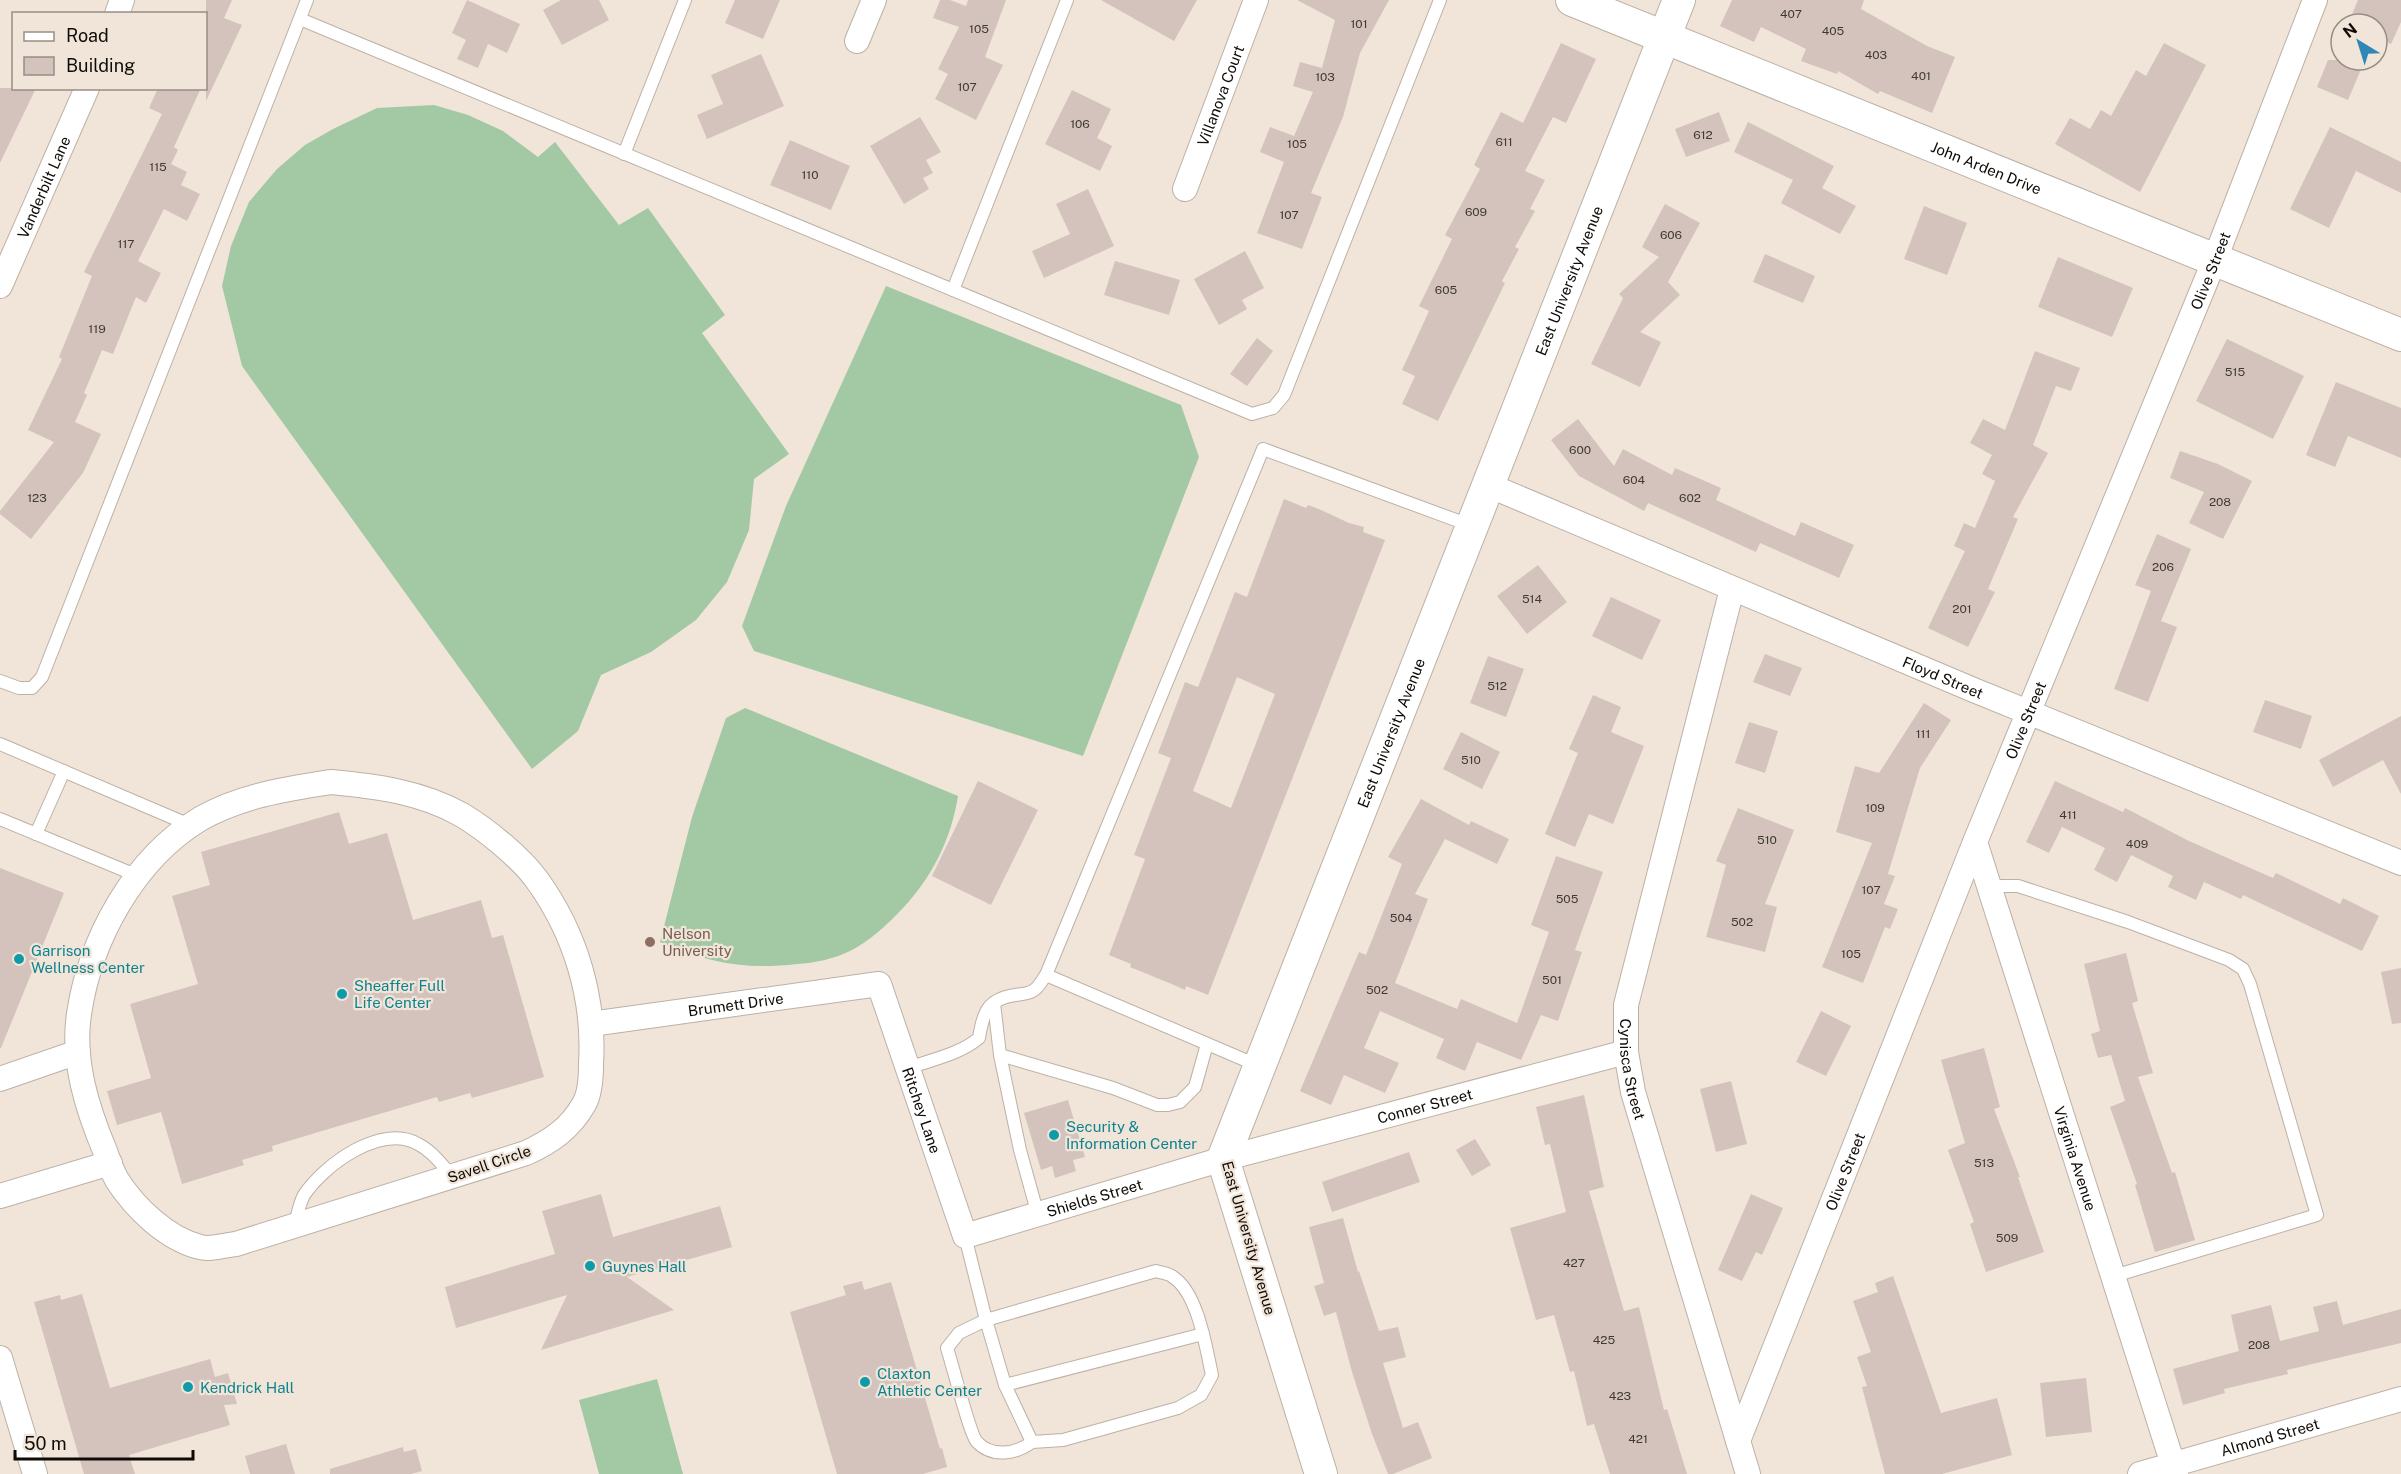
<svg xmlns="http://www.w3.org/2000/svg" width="2401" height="1474" viewBox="0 0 2401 1474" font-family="'Public Sans',sans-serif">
  <rect width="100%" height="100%" fill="#f0e5d8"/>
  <g fill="#a2c9a3">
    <path d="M434 105 468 115 503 131 538 157 555 142 619 225 648 208 725 315 702 333 789 454 754 479 749 530 727 582 696 620 651 652 601 675 578 731 532 769 242 366 222 286 231 246 249 202 277 169 305 145 333 129 377 108Z"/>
    <path d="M886 286 1181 405 1199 457 1083 756 754 651 742 626 786 506Z"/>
    <path d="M745 708 958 796C951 839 933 876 903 908 888 924 870 941 850 951 834 959 814 963 797 964 745 970 708 963 660 942L692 817 726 718Z"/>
    <path d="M657 1379 683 1474H599L579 1400Z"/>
  </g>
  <g fill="#d4c3bd" fill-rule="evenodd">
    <path d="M206 0H232L224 18 242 25 206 101Z"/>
    <path d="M467 0 520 24 507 53 488 44 478 68 457 59 466 40 452 33Z"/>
    <path d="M561 0H599L609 20 562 45 543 10Z"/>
    <path d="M735 0H780L763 39 725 23Z"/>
    <path d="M940 0H950L966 6 968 0H1006L985 57 1003 65 976 120 935 99 948 74 938 69 959 27 933 18Z"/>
    <path d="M1101 0H1197L1174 41Z"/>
    <path d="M1297 0H1389L1360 53 1343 117 1311 193 1322 197 1302 249 1257 233 1284 162 1260 152 1270 127 1294 136 1313 92 1293 86 1300 62 1322 68 1335 20Z"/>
    <path d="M1732 0H1864L1861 9 1927 46 1955 57 1932 113 1880 91 1878 94 1838 71 1837 74 1801 61 1806 49 1761 27 1754 42 1720 26Z"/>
    <path d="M2358 0H2401V22L2391 44 2377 38V24H2348Z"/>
    <path d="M1561 43 1596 59 1566 123 1553 117 1525 171 1545 180 1530 209 1535 211 1515 247 1519 249 1502 281 1505 283 1438 421 1402 404 1415 376 1402 370 1429 311 1419 306 1452 239 1445 235 1480 169 1474 165 1501 112 1523 123Z"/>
    <path d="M2164 43 2206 65 2140 192 2055 144 2070 118 2090 129 2101 110 2111 116 2136 70 2146 76Z"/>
    <path d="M761 54 784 106 707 139 697 115 723 104 711 75Z"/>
    <path d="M2328 60H2365L2348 100 2317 87Z"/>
    <path d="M0 88H36L0 163Z"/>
    <path d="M158 88H201L174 147 178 150 171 164 187 172 181 185 200 194 187 221 164 209 138 261 161 273 146 303 136 297 113 354 102 350 84 393 87 395 75 422 101 434 83 473 31 539 0 514V511L54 442 28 430 62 359 59 357 92 276 84 272 162 114 149 108Z"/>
    <path d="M1072 90 1111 109 1097 138 1112 146 1100 171 1045 144Z"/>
    <path d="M1719 112 1730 141 1686 157 1675 129Z"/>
    <path d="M920 117 941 152 926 160 933 173 923 178 929 189 904 204 870 146Z"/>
    <path d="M1748 122 1834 166 1822 188 1856 206 1840 234 1781 203 1793 180 1734 152Z"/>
    <path d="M2330 127 2401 162V193L2356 171 2329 228 2290 209Z"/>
    <path d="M790 140 850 166 831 210 770 185Z"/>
    <path d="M1088 189 1114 246 1044 278 1032 251 1070 234 1056 204Z"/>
    <path d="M1665 204 1700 223 1668 282 1680 295 1640 332 1661 342 1640 387 1591 364 1623 298 1619 294 1659 257 1642 247Z"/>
    <path d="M1924 206 1967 223 1947 275 1904 259Z"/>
    <path d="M1245 251 1264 288 1242 300 1247 309 1219 325 1194 279Z"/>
    <path d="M1765 254 1815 276 1803 303 1753 282Z"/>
    <path d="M2058 257 2133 288 2112 337 2038 307Z"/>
    <path d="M1115 261 1180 280 1169 315 1104 295Z"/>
    <path d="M1257 338 1273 351 1247 386 1230 374Z"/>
    <path d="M2227 339 2304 376 2273 439 2196 401Z"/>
    <path d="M2035 351 2080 368 2071 391 2056 386 2033 445 2048 453 2013 517 2018 519 1988 589 1995 592 1968 647 1928 628 1965 551 1954 546 1964 523 1975 528 1995 481 1982 474 1992 455 1970 443 1983 419 2005 430Z"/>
    <path d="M2336 382 2401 408V458L2348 436 2335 467 2306 455Z"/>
    <path d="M1578 419 1614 466 1623 449 1672 475 1675 468 1721 488 1716 500 1795 536 1801 522 1854 545 1839 578 1760 543 1756 552 1648 503 1644 511 1579 476 1551 440Z"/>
    <path d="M2180 451 2218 464 2252 481 2223 539 2189 523 2204 492 2170 478Z"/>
    <path d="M1284 499 1306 508 1308 505 1321 510 1349 523 1364 527 1363 532 1385 540 1208 995 1186 986 1185 990 1174 985 1130 967 1131 964 1109 955 1145 859 1134 855 1171 758 1158 753 1185 682 1198 687 1235 592 1247 597ZM1237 677 1275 694 1231 808 1193 791Z"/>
    <path d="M2157 534 2191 549 2161 621 2177 627 2148 702 2114 689 2151 591 2135 585Z"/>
    <path d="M1538 565 1567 602 1527 634 1497 596Z"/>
    <path d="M1611 597 1661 620 1642 660 1592 636Z"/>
    <path d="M1765 654 1802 668 1790 696 1753 682Z"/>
    <path d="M1488 656 1524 669 1506 717 1470 703Z"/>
    <path d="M1593 695 1621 707 1611 732 1644 746 1613 824 1589 814 1575 847 1545 834 1578 753 1569 749Z"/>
    <path d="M2265 700 2312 716 2301 749 2253 732Z"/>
    <path d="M1924 703 1951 720 1920 768 1888 874 1895 876 1884 904 1898 909 1890 929 1885 927 1863 983 1822 967 1872 843 1836 832 1855 766 1879 773Z"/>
    <path d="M2401 716V794L2383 760 2333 787 2319 760Z"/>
    <path d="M1749 722 1778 731 1765 773 1735 763Z"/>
    <path d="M1461 732 1500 752 1482 789 1443 769Z"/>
    <path d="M978 781 1038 810 991 905 932 876Z"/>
    <path d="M2055 781 2123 812 2125 808 2189 841 2273 878 2276 873 2340 904 2343 898 2379 916 2362 951 2243 895 2241 899 2204 882 2196 900 2168 887 2173 876 2131 855 2117 882 2094 870 2105 848 2062 827 2049 853 2026 842Z"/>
    <path d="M1421 799 1469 825 1471 821 1509 839 1497 864 1445 839 1415 894 1428 899 1395 983 1457 1009 1461 999 1517 1023 1549 932 1531 925 1556 856 1603 872 1575 950 1582 952 1558 1021 1541 1015 1521 1060 1477 1042 1465 1071 1436 1058 1444 1039 1380 1011 1364 1048 1399 1063 1385 1093 1344 1075 1331 1105 1300 1091 1359 952 1366 955 1402 864 1388 857Z"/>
    <path d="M1738 808 1794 830 1765 904 1777 907 1765 952 1706 937 1726 865 1716 861Z"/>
    <path d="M339 812 349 844 387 833 413 920 481 900 492 938 503 935 544 1077 472 1098 470 1093 439 1102 437 1097 332 1128 272 1146 273 1151 242 1160 244 1165 182 1184 161 1112 117 1125 107 1091 151 1078 130 1004 198 984 172 896 210 885 201 852Z"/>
    <path d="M0 868 64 893 1 1048H0Z"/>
    <path d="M2126 953 2138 1001 2132 1003 2153 1073 2138 1077 2172 1173 2175 1172 2195 1240 2155 1252 2135 1185 2137 1184 2110 1107 2125 1101 2111 1055 2098 1058 2091 1034 2100 1031 2084 964Z"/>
    <path d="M2401 968V1023L2392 1024 2381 972Z"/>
    <path d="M1821 1011 1851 1026 1826 1076 1796 1062Z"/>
    <path d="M1984 1048 2000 1107 1994 1109 2020 1177H2018L2044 1252 1986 1272 1970 1224 1974 1222 1948 1150 1965 1143 1941 1060Z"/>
    <path d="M1731 1081 1747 1144 1716 1152 1700 1089Z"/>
    <path d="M1584 1095 1604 1187 1589 1191 1624 1311 1639 1307 1664 1410 1667 1409 1687 1474H1610L1594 1424 1587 1426 1574 1371 1570 1372 1554 1315 1536 1320 1510 1228 1566 1212 1550 1144 1545 1145 1536 1107Z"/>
    <path d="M1068 1100 1085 1157 1073 1160 1076 1171 1055 1178 1052 1166 1041 1170 1024 1113Z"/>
    <path d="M1475 1139 1491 1165 1472 1176 1456 1150Z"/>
    <path d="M1409 1152 1420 1182 1332 1212 1322 1182Z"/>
    <path d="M601 1194 613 1237 720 1206 732 1247 627 1277 674 1310 541 1350 567 1295 456 1328 445 1287 555 1254 542 1211Z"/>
    <path d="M1751 1194 1783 1208 1762 1255 1756 1252 1742 1281 1718 1270Z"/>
    <path d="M1343 1218 1358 1272 1359 1271 1379 1331 1398 1327 1406 1357 1383 1363 1403 1428 1418 1422 1432 1458 1393 1474H1388L1372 1434 1352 1372 1336 1312 1324 1316 1314 1286 1324 1283 1309 1227Z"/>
    <path d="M1893 1276 1941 1413 1997 1398 2012 1455 1942 1474H1885L1862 1387 1867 1386 1857 1357 1871 1352 1853 1301 1878 1292 1875 1283Z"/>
    <path d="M862 1281 864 1290 891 1282 940 1449 942 1448 947 1467 923 1474H837L790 1312 846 1295 843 1286Z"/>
    <path d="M82 1294 110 1388 210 1359 215 1377 228 1373 237 1404 224 1405 230 1425 129 1455 135 1474H84L34 1302 60 1295 61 1300Z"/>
    <path d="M2337 1301 2343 1325 2401 1309V1343L2287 1370 2288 1374 2224 1389 2225 1393 2183 1405 2173 1369 2239 1351 2231 1315 2271 1305 2280 1341 2319 1331 2313 1307Z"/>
    <path d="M2086 1378 2092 1432 2046 1437 2040 1383Z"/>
    <path d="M286 1444 295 1474H250L245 1456Z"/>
    <path d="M403 1447 404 1452 416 1449 422 1471 411 1474H330V1469Z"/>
  </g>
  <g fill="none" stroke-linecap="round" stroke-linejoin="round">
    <g stroke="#bcb1a5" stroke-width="14">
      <g id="service">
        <path d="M300 19 1252 414 1273 408 1284 395 1440 0"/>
        <path d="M624 154 685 0"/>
        <path d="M953 290 1067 0"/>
        <path d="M0 681 19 688H32L42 677 307 0"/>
        <path d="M0 744 192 826"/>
        <path d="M0 819 138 876"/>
        <path d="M36 834 64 771"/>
        <path d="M1989 886H2018L2128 922 2229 960 2243 969 2250 984 2317 1215 2114 1276"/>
        <path d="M994 1003 1000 1055 1113 1088 1157 1105H1168L1180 1102 1195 1087 1207 1044"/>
        <path d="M1000 1055 1020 1150 1038 1215"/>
        <path d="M1259 1066 1046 975 1263 449 1472 526"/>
        <path d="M908 1068C931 1060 960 1054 979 1038 983 1012 988 999 1015 995 1022 994 1029 994 1034 990 1039 987 1042 980 1046 975"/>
        <path d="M295 1226C297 1216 299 1204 304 1195 324 1165 381 1123 418 1144 432 1151 442 1165 452 1176"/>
        <path d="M965 1236 986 1320 1005 1385 1032 1442 1063 1440 1178 1408 1201 1395 1212 1375C1206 1348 1198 1293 1173 1277 1169 1273 1161 1273 1156 1271L986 1320 959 1333 947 1348C952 1363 970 1435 977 1442 992 1458 1016 1454 1032 1442"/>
        <path d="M1005 1385 1203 1334"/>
      </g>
    </g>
    <g stroke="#bcb1a5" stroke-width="26">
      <g id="minor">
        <path d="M117 14 122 0"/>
        <path d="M857 41 874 0"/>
        <path id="s1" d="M1185 189 1256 0"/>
        <path id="s2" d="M0 286 87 88"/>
        <path id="s3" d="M1488 485 1976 691 2401 863"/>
        <path id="s4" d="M1732 589 1626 1005V1052L1633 1092 1748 1474"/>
        <path d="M331 782C375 786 422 792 462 815 487 830 520 857 537 880 576 934 595 999 591 1064 591 1076 590 1094 584 1104 570 1129 550 1142 526 1153L236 1244C225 1245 210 1250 200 1247 167 1239 135 1208 117 1180 112 1171 108 1160 105 1151 87 1108 72 1061 79 1014 90 939 134 859 200 819 240 796 286 789 331 782Z"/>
        <path id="s5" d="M1975 842 2176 1474"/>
        <path id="s6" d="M591 1024 879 984 965 1236 1223 1159 1626 1052"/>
        <path d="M0 1079 78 1052"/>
        <path d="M0 1196 110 1163"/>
        <path d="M0 1358 35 1474"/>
        <path id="s7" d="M1738 1441 1975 842 2215 259 2315 0"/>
        <path id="s8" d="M2140 1474 2401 1399"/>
      </g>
    </g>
    <g stroke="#bcb1a5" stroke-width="34">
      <g id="tertiary">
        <path id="s9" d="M1572 0 2401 335"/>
        <path id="s10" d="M1321 1474 1223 1159 1679 0"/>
      </g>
    </g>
    <use href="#service" stroke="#fff" stroke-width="12"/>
    <use href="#minor" stroke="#fff" stroke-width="24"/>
    <use href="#tertiary" stroke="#fff" stroke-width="32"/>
  </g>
  <circle fill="#8d6e63" stroke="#f0e5d8" stroke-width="2" cx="650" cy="942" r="6"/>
  <g fill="#0f9aa8" stroke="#f0e5d8" stroke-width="2">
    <circle cx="19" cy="959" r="6"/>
    <circle cx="342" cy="994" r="6"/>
    <circle cx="1054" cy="1135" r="6"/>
    <circle cx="590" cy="1266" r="6"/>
    <circle cx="865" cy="1382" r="6"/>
    <circle cx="188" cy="1387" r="6"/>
  </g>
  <g text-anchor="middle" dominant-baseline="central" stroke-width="4.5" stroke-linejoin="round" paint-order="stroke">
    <g font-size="12" fill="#403934">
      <text x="1791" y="14">407</text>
      <text x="1359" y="24">101</text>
      <text x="979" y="29">105</text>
      <text x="1833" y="31">405</text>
      <text x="1876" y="55">403</text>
      <text x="1921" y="76">401</text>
      <text x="1325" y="77">103</text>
      <text x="967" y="87">107</text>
      <text x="1080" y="124">106</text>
      <text x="1703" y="135">612</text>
      <text x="1504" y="142">611</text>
      <text x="1297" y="144">105</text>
      <text x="158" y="167">115</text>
      <text x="810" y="175">110</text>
      <text x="1476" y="212">609</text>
      <text x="1289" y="215">107</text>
      <text x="1671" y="235">606</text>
      <text x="126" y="244">117</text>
      <text x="1446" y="290">605</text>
      <text x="97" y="329">119</text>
      <text x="2235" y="372">515</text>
      <text x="1580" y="450">600</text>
      <text x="1634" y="480">604</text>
      <text x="37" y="498">123</text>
      <text x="1690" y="498">602</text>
      <text x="2220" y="502">208</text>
      <text x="2163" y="567">206</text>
      <text x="1532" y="599">514</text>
      <text x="1962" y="609">201</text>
      <text x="1497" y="686">512</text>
      <text x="1923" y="734">111</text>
      <text x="1471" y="760">510</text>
      <text x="1875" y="808">109</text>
      <text x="2068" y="815">411</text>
      <text x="1767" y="840">510</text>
      <text x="2137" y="844">409</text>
      <text x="1871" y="890">107</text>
      <text x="1567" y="899">505</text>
      <text x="1401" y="918">504</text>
      <text x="1742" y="922">502</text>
      <text x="1851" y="954">105</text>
      <text x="1552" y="980">501</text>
      <text x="1377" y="990">502</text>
      <text x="1984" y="1163">513</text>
      <text x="2007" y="1238">509</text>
      <text x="1574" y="1263">427</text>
      <text x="1604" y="1340">425</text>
      <text x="2259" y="1345">208</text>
      <text x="1620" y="1396">423</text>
      <text x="1638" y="1439">421</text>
    </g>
    <g font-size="15" fill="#0f0b07" stroke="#f0e5d8">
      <text stroke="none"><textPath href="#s1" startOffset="100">Villanova Court</textPath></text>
      <text stroke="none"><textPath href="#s9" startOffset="447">John Arden Drive</textPath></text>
      <text stroke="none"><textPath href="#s2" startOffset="108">Vanderbilt Lane</textPath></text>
      <text stroke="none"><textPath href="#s7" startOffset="1262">Olive Street</textPath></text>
      <text stroke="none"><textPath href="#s10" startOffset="1274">East University Avenue</textPath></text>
      <text stroke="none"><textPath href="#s3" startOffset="494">Floyd Street</textPath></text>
      <text stroke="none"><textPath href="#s7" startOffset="776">Olive Street</textPath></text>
      <text stroke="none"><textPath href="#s10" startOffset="788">East University Avenue</textPath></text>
      <text stroke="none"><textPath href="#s6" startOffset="146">Brumett Drive</textPath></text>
      <text stroke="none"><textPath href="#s4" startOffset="494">Cynisca Street</textPath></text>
      <text stroke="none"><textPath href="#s6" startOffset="1035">Conner Street</textPath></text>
      <text stroke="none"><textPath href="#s6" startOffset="424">Ritchey Lane</textPath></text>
      <text stroke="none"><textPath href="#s5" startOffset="332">Virginia Avenue</textPath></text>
      <text transform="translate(489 1164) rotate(-19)">Savell Circle</text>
      <text stroke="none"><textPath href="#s7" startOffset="290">Olive Street</textPath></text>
      <text stroke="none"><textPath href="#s6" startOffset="692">Shields Street</textPath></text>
      <text transform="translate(1249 1238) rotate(74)">East University Avenue</text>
      <text stroke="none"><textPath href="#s8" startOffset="135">Almond Street</textPath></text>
    </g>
    <g font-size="15" fill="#785e54" stroke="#f0e5d8" text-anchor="start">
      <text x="662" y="933">Nelson<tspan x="662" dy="17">University</tspan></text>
    </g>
    <g font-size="15" fill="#0d838f" stroke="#f0e5d8" text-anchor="start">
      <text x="31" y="950">Garrison<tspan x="31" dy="17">Wellness Center</tspan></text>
      <text x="354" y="985">Sheaffer Full<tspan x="354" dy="17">Life Center</tspan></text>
      <text x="1066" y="1126">Security &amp;<tspan x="1066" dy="17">Information Center</tspan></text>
      <text x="602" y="1266">Guynes Hall</text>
      <text x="877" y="1373">Claxton<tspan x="877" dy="17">Athletic Center</tspan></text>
      <text x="200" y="1387">Kendrick Hall</text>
    </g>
  </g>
  <rect x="12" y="12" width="195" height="78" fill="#f0e5d8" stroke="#968e84" stroke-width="1.5"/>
  <rect x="24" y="32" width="30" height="9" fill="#ffffff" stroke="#968e84" stroke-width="1.5"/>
  <text x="66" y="42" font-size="18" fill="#0f0b07">Road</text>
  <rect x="24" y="57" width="30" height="18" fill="#d4c3bd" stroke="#968e84" stroke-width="1.5"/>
  <text x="66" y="72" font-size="18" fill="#0f0b07">Building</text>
  <g transform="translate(2359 42) rotate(322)"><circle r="28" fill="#f0e5d8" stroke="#968e84" stroke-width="1.5"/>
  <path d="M0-4.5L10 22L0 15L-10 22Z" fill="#2e87b5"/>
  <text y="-9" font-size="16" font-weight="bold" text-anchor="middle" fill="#0f0b07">N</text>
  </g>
  <path d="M15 1450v9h178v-9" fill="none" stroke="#0f0b07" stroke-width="3"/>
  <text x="24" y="1450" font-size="18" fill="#0f0b07" stroke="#f0e5d8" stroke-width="4.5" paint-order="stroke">50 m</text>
</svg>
